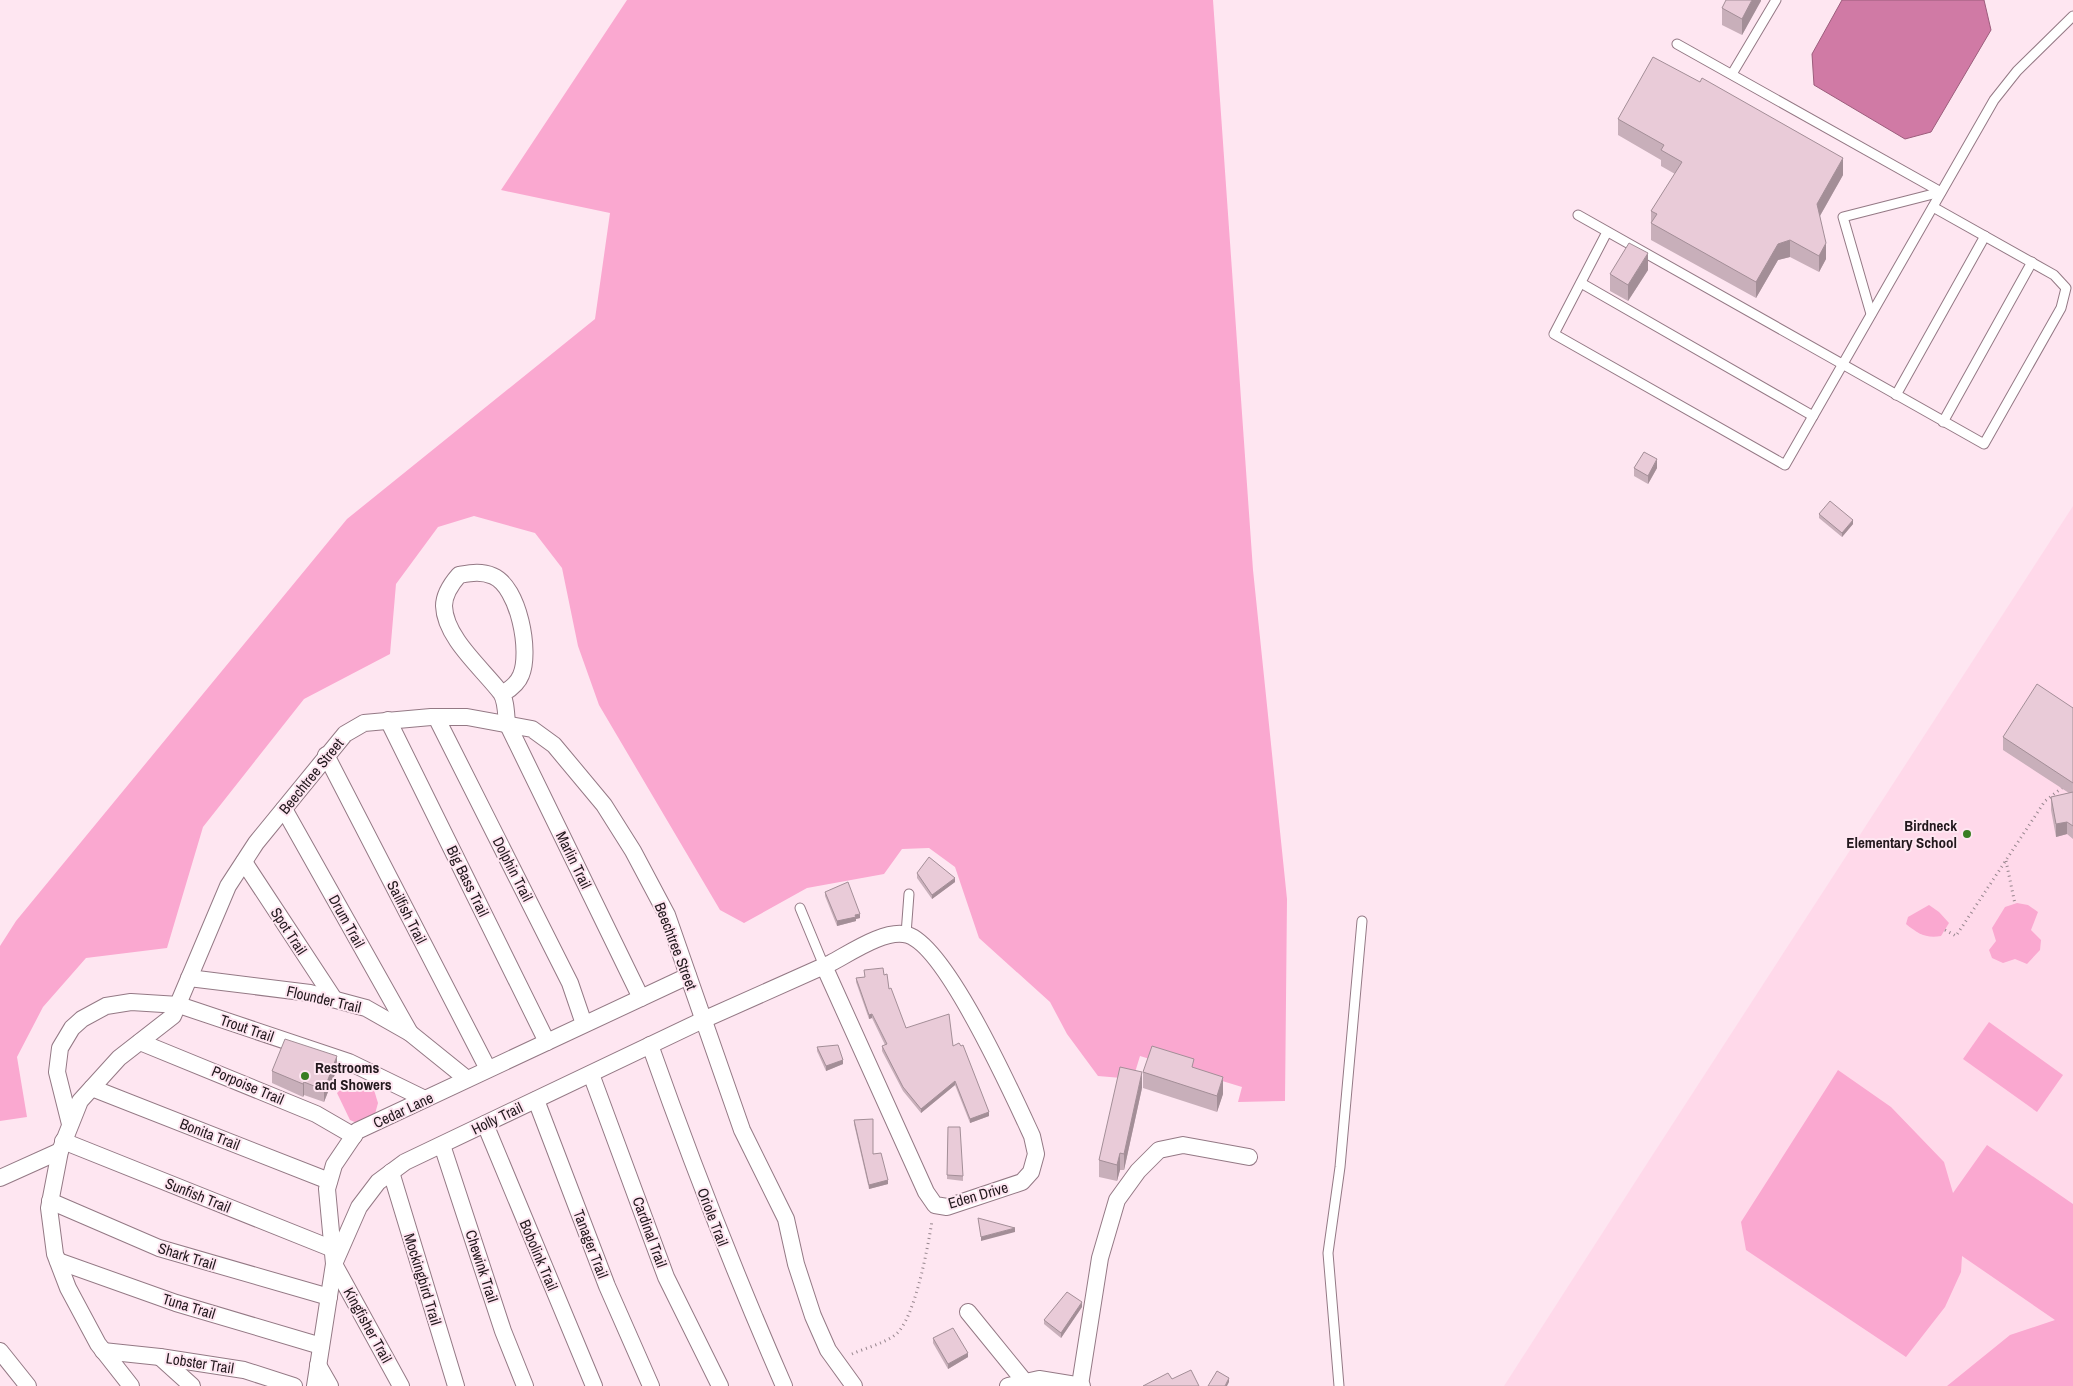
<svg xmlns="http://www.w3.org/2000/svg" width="2073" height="1386" viewBox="0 0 2073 1386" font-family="'Archivo Narrow',sans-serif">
  <rect width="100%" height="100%" fill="#fee6f1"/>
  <path fill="#ffd9ea" d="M2073 506V1386H1504L1648 1162Z"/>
  <g fill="#faa8d0">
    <path d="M627 0H1213L1253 570 1287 899 1285 1101 1238 1102 1242 1087 1140 1056 1133 1079 1098 1076 1067 1034 1050 1002 979 938 955 867 929 848 902 849 884 874 807 888 744 923 720 910 599 705 578 646 562 568 535 533 474 516 438 527 396 584 390 654 304 699 203 827 167 948 86 958 43 1007 17 1057 27 1117 0 1121V946L16 921 347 519 595 319 610 213 501 190Z"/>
    <path d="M2017 903 2028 905 2038 912 2031 930 2041 940 2040 950 2027 964 2015 959 2003 963 1992 958 1989 950 1996 941 1992 928 2005 907Z"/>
    <path d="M1929 905 1939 912 1949 923 1941 936C1926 939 1917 933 1906 924L1908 917Z"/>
    <path d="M1989 1022 2063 1075 2037 1112 1963 1059Z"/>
    <path d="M1838 1070 1891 1107 1944 1162 1953 1193 1987 1145 2073 1204V1386H1947L2010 1335 2055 1320 1962 1256 1961 1272 1945 1307 1906 1357 1746 1250 1741 1222Z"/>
    <path d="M349 1082H359L374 1090 378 1103 375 1114 357 1123 350 1120 337 1093Z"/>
  </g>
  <path fill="#d07aa5" stroke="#9c5d7c" d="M1842 0H1984L1991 30 1931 132 1905 139 1814 85 1812 54Z"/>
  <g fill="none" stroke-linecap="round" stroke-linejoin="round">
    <g stroke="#947985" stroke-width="11">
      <g id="lane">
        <path d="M1677 44 1941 192 1843 217 1871 314"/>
        <path d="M1732 74 1776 0"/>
        <path d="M1578 215 1984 444 2061 308 2066 288 2054 275 1933 207"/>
        <path d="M1607 232 1554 334 1785 465 1994 100 2017 71 2073 16"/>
        <path d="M1581 283 1813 416"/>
        <path d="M1896 395 1985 236"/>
        <path d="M1943 422 2032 262"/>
        <path d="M800 908 824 966"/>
        <path d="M906 934 909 894"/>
        <path d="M1339 1386 1328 1253 1340 1167 1362 921"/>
      </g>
    </g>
    <g stroke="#947985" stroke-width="18">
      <g id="street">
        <path d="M502 694C509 690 518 683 521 675 531 652 519 587 493 576 481 571 471 573 459 575 452 583 444 595 444 606 445 638 483 669 501 693 506 700 506 714 507 723L641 998"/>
        <path d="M436 717 570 983 584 1024"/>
        <path d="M388 720 547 1042"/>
        <path d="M326 755 488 1069"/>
        <path d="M284 809 410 1033"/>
        <path d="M244 862 334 999"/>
        <path d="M189 978 310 993 366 1008 410 1033 467 1079"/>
        <path d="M140 1042 316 1114 354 1136"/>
        <path d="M650 1045C691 1161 735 1274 784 1386"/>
        <path d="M591 1074 666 1277 720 1386"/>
        <path d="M92 1088 329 1181"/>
        <path d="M536 1100 607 1286 651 1386"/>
        <path d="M70 1124 57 1072 60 1048 72 1028 82 1019 106 1006 131 1002 179 1005 349 1062 425 1099"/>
        <path d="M485 1124 594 1386"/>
        <path d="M63 1141 333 1249"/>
        <path d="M442 1145 503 1331 525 1386"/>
        <path d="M391 1172 456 1386"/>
        <path d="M0 1178 60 1151"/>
        <path d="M50 1201 159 1248 329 1297"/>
        <path d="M58 1261 176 1303 321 1346"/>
        <path d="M968 1312 1025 1382"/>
        <path d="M0 1351 28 1386"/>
        <path d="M103 1351 160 1357 244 1370 294 1386"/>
        <path d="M160 1357 192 1386"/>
        <path d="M318 1365 330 1386"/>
        <path d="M1080 1385 1100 1258 1117 1200 1138 1171 1159 1150 1183 1145 1249 1157"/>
        <path d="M131 1386 98 1344 68 1288 55 1254 49 1208 60 1151 80 1101 119 1058 173 1016 228 886 256 843 345 734 364 723 431 717H467L532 729 554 745 604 805 633 851 667 915 742 1130 786 1219 796 1264 813 1316 828 1350 854 1386"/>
        <path d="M315 1386 334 1264 327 1189 334 1165 357 1131 688 976"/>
        <path d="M401 1386 334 1264 359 1207 378 1182 405 1162 703 1020 824 966 831 963C850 953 886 928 908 935 947 948 1013 1095 1032 1136L1036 1154 1031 1172 1022 1182 947 1207 935 1205 926 1192 824 966"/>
        <path d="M1008 1386 1039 1379 1082 1386"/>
      </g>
    </g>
    <g stroke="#97868e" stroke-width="3" stroke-dasharray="1 4" stroke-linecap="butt">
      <path d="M2006 861 2015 904"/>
      <path d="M1945 930 1956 936 2045 801 2063 787"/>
      <path d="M852 1354C865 1348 883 1344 895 1335 915 1320 928 1246 932 1221"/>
    </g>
    <use href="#lane" stroke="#fff" stroke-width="9"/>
    <use href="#street" stroke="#fff" stroke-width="16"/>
  </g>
  <g fill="#c8afba">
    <path d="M1761 0 1742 35 1722 25V8Z"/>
    <path d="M1618 119 1843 175 1820 216 1826 259 1819 272 1790 257 1778 260 1756 298 1651 240V211L1675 174 1661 166V160L1618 135Z"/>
    <path d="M1648 270 1628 301 1610 291V274Z"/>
    <path d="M1634 468H1657L1648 484 1634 476Z"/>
    <path d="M1819 514 1853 524 1842 537 1819 518Z"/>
    <path d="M2073 707V839L2067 834 2056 837 2051 810V797L2069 793 2003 750V737Z"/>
    <path d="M917 873 955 882 932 899 917 878Z"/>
    <path d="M825 892 860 918 856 919V921L837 926 825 896Z"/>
    <path d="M864 970 884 975 889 989 906 1028 953 1046 989 1116 970 1123 955 1085 921 1113 903 1091 882 1051V1046L885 1045 872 1018 869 1019 856 982V978L865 977Z"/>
    <path d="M817 1047 843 1064 826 1071 817 1051Z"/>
    <path d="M1194 1068 1223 1094 1217 1112 1143 1088V1072Z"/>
    <path d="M337 1069 324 1102 304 1095 303 1097 272 1083V1071Z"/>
    <path d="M1142 1088 1124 1170H1120L1117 1181 1099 1177V1160Z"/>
    <path d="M854 1120 873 1154 888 1184 869 1189 854 1124Z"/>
    <path d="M948 1127 963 1176V1181L947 1179Z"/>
    <path d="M1082 1307 1061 1338 1044 1324V1320Z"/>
    <path d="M933 1338 968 1357 948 1369 933 1343Z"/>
  </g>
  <g fill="#a38e97">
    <path d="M1752 0H1761V1L1742 35V19Z"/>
    <path d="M1843 158V175L1817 221V204Z"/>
    <path d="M1790 240V257L1778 260 1756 298V282L1778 244Z"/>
    <path d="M1826 243V259L1819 272V256Z"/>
    <path d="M1648 253V270L1628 301V285Z"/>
    <path d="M1657 459V468L1648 484V476Z"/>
    <path d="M1853 520V524L1842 537V533Z"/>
    <path d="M2067 822V834L2056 837V824Z"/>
    <path d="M955 878V882L932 899V895Z"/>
    <path d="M860 914V918L856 919V921L837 926V921L855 915Z"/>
    <path d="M872 1014V1018L869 1019V1015Z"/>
    <path d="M337 1056V1069L324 1102V1090Z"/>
    <path d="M843 1060V1064L826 1071V1066Z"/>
    <path d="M1142 1072V1088L1124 1170V1154Z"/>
    <path d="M1223 1077V1094L1217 1112V1096Z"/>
    <path d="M955 1081V1085L921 1113V1109Z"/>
    <path d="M304 1082V1095L303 1097V1084Z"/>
    <path d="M989 1112V1116L970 1123V1119Z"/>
    <path d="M1120 1153V1170L1117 1181V1165Z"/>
    <path d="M888 1180V1184L869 1189V1185Z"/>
    <path d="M1015 1228V1232L981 1241V1237Z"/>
    <path d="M1082 1302V1307L1061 1338V1333Z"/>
    <path d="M968 1353V1357L948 1369V1364Z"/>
    <path d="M1229 1378V1382L1227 1386H1225Z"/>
  </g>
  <g fill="#e9cbd8" stroke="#a38e97">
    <path d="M1726 0H1752L1742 19 1722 8Z"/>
    <path d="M1653 57 1700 82 1702 78 1843 158 1817 204 1826 243 1819 256 1790 240 1778 244 1756 282 1651 223 1657 214 1651 211 1682 162 1661 150 1664 145 1618 119Z"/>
    <path d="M1629 243 1648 253 1628 285 1610 274Z"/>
    <path d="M1644 452 1657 459 1648 476 1634 468Z"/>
    <path d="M1830 501 1853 520 1842 533 1819 514Z"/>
    <path d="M2037 684 2073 708V783L2003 737Z"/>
    <path d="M2073 792V826L2067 822 2056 824 2051 797Z"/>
    <path d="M929 857 955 878 932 895 917 873Z"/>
    <path d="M848 882 860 914 855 915 856 917 837 921 825 892Z"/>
    <path d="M883 968 884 975 887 974 889 989 891 988 906 1028 949 1014 953 1046 959 1043 961 1046 963 1045 989 1112 970 1119 955 1081 921 1109 903 1087 882 1046 887 1044 872 1014 869 1015 856 978 865 977 864 970Z"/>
    <path d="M285 1039 337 1056 324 1090 304 1082 303 1084 272 1071Z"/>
    <path d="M838 1045 843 1060 826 1066 817 1047Z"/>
    <path d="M1152 1046 1194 1059 1192 1067 1223 1077 1217 1096 1143 1072Z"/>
    <path d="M1120 1067 1142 1072 1124 1154 1120 1153 1117 1165 1099 1160Z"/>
    <path d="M873 1119V1154L881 1153 888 1180 869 1185 854 1120Z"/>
    <path d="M948 1127H960L963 1176 947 1175Z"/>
    <path d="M978 1218 1015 1228 981 1237Z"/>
    <path d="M1067 1292 1082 1302 1061 1333 1044 1320Z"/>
    <path d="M953 1328 968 1353 948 1364 933 1338Z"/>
    <path d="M1191 1370 1199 1386H1143L1168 1373 1172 1379Z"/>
    <path d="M1217 1371 1229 1378 1225 1386H1208Z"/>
  </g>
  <g fill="#387e22" stroke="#fee6f1" stroke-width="2">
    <circle cx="1967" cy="834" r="5"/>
    <circle cx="305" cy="1076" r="5"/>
  </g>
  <g text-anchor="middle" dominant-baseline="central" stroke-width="4" stroke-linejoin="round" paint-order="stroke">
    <g font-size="15" fill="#22181d" stroke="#fee6f1">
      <text transform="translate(311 776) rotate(-51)">Beechtree Street</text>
      <text transform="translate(574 860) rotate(64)">Marlin Trail</text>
      <text transform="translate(513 869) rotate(63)">Dolphin Trail</text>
      <text transform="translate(468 881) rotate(64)">Big Bass Trail</text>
      <text transform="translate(407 912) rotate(63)">Sailfish Trail</text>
      <text transform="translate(347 921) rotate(61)">Drum Trail</text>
      <text transform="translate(289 931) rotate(57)">Spot Trail</text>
      <text transform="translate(676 946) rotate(69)">Beechtree Street</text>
      <text transform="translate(324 999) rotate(13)">Flounder Trail</text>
      <text transform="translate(247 1028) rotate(19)">Trout Trail</text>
      <text transform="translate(248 1085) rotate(23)">Porpoise Trail</text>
      <text transform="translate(403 1110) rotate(-25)">Cedar Lane</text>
      <text transform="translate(497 1118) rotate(-26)">Holly Trail</text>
      <text transform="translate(210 1134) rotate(21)">Bonita Trail</text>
      <text transform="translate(198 1195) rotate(22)">Sunfish Trail</text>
      <text transform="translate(978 1195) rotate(-16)">Eden Drive</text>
      <text transform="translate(713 1217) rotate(69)">Oriole Trail</text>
      <text transform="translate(650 1232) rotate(70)">Cardinal Trail</text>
      <text transform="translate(591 1244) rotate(69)">Tanager Trail</text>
      <text transform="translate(539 1255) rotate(67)">Bobolink Trail</text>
      <text transform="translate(187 1256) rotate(17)">Shark Trail</text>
      <text transform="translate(482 1266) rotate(72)">Chewink Trail</text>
      <text transform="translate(423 1279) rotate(73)">Mockingbird Trail</text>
      <text transform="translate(189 1306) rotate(17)">Tuna Trail</text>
      <text transform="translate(368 1325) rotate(61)">Kingfisher Trail</text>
      <text transform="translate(200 1363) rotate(9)">Lobster Trail</text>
    </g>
    <g font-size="15" font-weight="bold" fill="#22181d" stroke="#fee6f1" text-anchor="end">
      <text x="1957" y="825">Birdneck<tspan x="1957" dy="17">Elementary School</tspan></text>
      <text x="315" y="1067" text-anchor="start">Restrooms<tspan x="315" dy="17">and Showers</tspan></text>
    </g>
  </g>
</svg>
